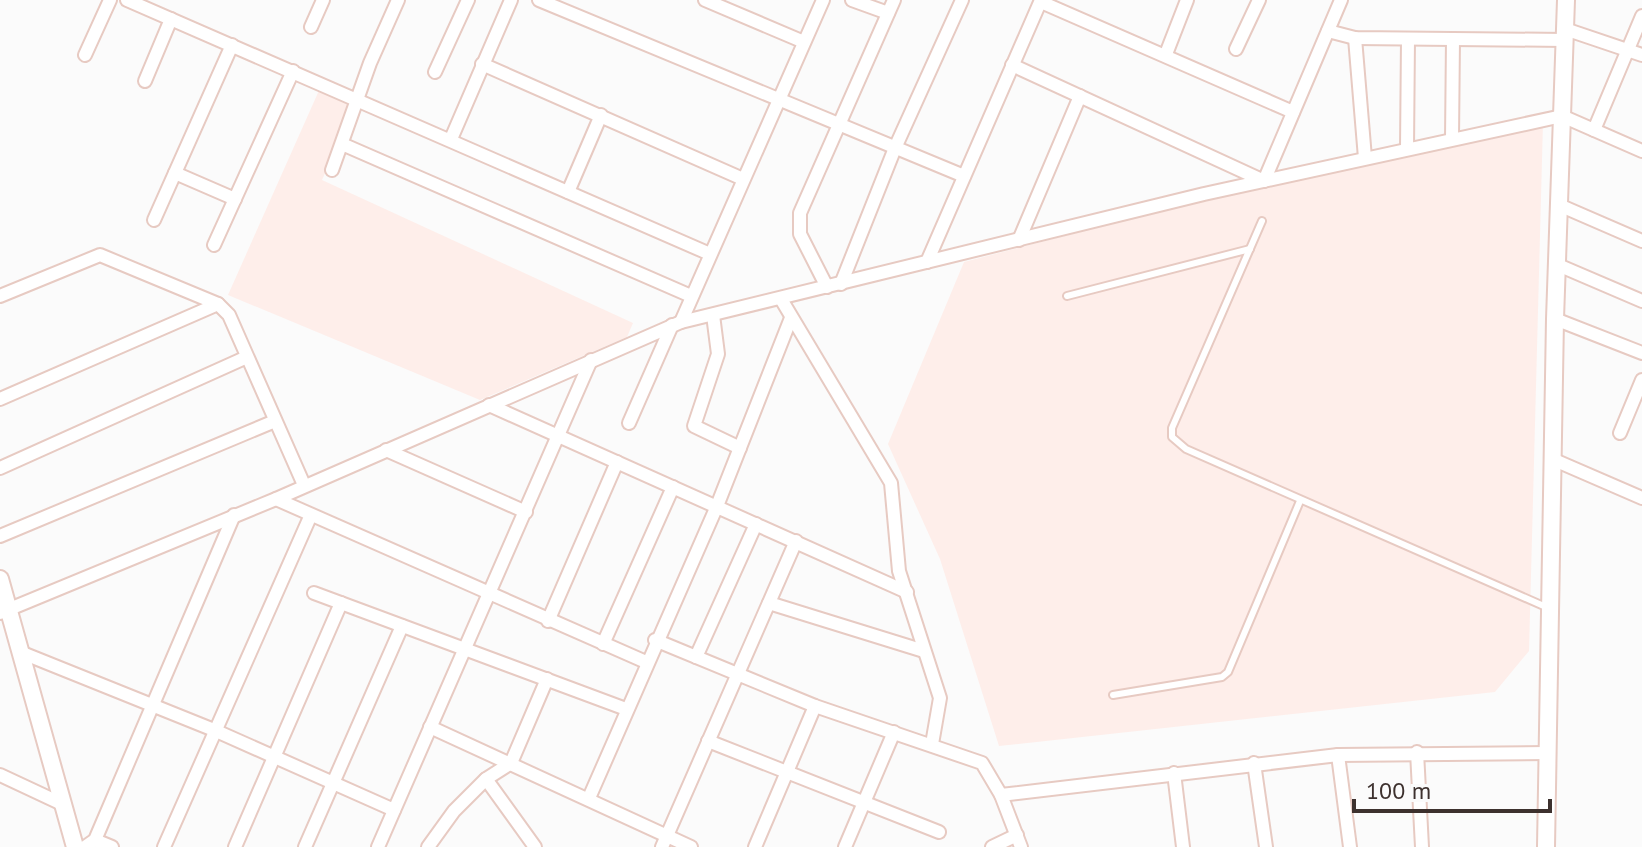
<svg xmlns="http://www.w3.org/2000/svg" width="1642" height="847" viewBox="0 0 1642 847" font-family="'PT Sans',sans-serif">
  <rect width="100%" height="100%" fill="#fbfbfb"/>
  <g fill="#feeeea">
    <path d="M321 86 356 104 322 180 633 323 627 337 480 400 228 295Z"/>
    <path d="M1543 122 1529 651 1495 692 999 746 940 559 888 444 964 262 1238 191Z"/>
  </g>
  <g fill="none" stroke-linecap="round" stroke-linejoin="round">
    <g stroke="#e7cac2" stroke-width="10">
      <g id="service">
        <path d="M1262 221 1172 428V437L1186 449 1546 607"/>
        <path d="M1067 296 1250 249"/>
        <path d="M1113 695 1222 677 1228 672 1300 501"/>
      </g>
    </g>
    <g stroke="#e7cac2" stroke-width="16">
      <g id="minor">
        <path d="M127 0 710 254"/>
        <path d="M539 0 964 176"/>
        <path d="M705 0 804 42"/>
        <path d="M852 0 888 13"/>
        <path d="M1041 2 1293 112"/>
        <path d="M311 27 323 0"/>
        <path d="M1565 29 1642 55"/>
        <path d="M1328 31 1355 38 1565 40"/>
        <path d="M1355 38 1365 158"/>
        <path d="M1236 49 1259 0"/>
        <path d="M1166 54 1187 0"/>
        <path d="M85 55 110 0"/>
        <path d="M482 64 743 179"/>
        <path d="M1012 65 1264 181 1341 0"/>
        <path d="M435 72 468 0"/>
        <path d="M145 81 171 19"/>
        <path d="M1594 130 1642 16"/>
        <path d="M1452 138 1453 39"/>
        <path d="M451 139 511 0"/>
        <path d="M342 144 691 296"/>
        <path d="M1407 148 1408 39"/>
        <path d="M332 170 370 63 398 0"/>
        <path d="M175 173 235 199"/>
        <path d="M568 192 601 115"/>
        <path d="M1559 205 1642 241"/>
        <path d="M154 220 232 45"/>
        <path d="M1019 240 1080 96"/>
        <path d="M214 245 293 71"/>
        <path d="M927 262 1041 0"/>
        <path d="M1558 265 1642 301"/>
        <path d="M841 284 895 148 962 0"/>
        <path d="M827 287 800 234V213L894 0"/>
        <path d="M0 296 100 255 218 304 229 315 304 485"/>
        <path d="M781 299 891 483 899 571 940 698 932 744"/>
        <path d="M713 315 718 354 694 426 740 448"/>
        <path d="M1555 319 1642 353"/>
        <path d="M681 322 823 0"/>
        <path d="M0 399 218 304"/>
        <path d="M489 405 907 592"/>
        <path d="M629 423 672 325"/>
        <path d="M1620 433 1642 380"/>
        <path d="M386 450 526 512"/>
        <path d="M1552 459 1642 498"/>
        <path d="M0 468 247 357"/>
        <path d="M276 499 646 662"/>
        <path d="M0 536 275 421"/>
        <path d="M314 593 626 709"/>
        <path d="M769 603 924 651"/>
        <path d="M0 613 276 499 681 322 1204 194 1562 116 1642 151"/>
        <path d="M548 621 617 462"/>
        <path d="M655 640 815 706 982 763 1001 795 1021 847"/>
        <path d="M603 644 673 487"/>
        <path d="M20 652 214 730 394 810"/>
        <path d="M696 657 756 524"/>
        <path d="M430 727 691 847"/>
        <path d="M708 741 939 832"/>
        <path d="M1417 752 1422 847"/>
        <path d="M1338 755 1350 847"/>
        <path d="M1254 763 1266 847"/>
        <path d="M1174 773 1183 847"/>
        <path d="M0 775 60 803"/>
        <path d="M486 779 535 847"/>
        <path d="M1001 795 1338 755 1548 753"/>
        <path d="M589 798 717 506 791 318"/>
        <path d="M95 840 112 847"/>
        <path d="M85 847 95 840 234 515"/>
        <path d="M164 847 310 517"/>
        <path d="M235 847 341 603"/>
        <path d="M305 847 402 626"/>
        <path d="M378 847 591 360"/>
        <path d="M428 847 454 811 486 779 511 763 547 679"/>
        <path d="M662 847 796 541"/>
        <path d="M755 847 815 706"/>
        <path d="M845 847 894 732"/>
        <path d="M992 847 1017 835"/>
      </g>
    </g>
    <g stroke="#e7cac2" stroke-width="20">
      <g id="tertiary">
        <path d="M0 579 75 847"/>
        <path d="M1546 847 1555 319 1566 0"/>
      </g>
    </g>
    <use href="#service" stroke="#fff" stroke-width="6"/>
    <use href="#minor" stroke="#fff" stroke-width="12"/>
    <use href="#tertiary" stroke="#fff" stroke-width="16"/>
  </g>
  <path d="M1354 799v12h196v-12" fill="none" stroke="#3d312e" stroke-width="4"/>
  <text x="1366" y="799" font-size="24" fill="#3d312e" stroke="#fbfbfb" stroke-width="6" paint-order="stroke">100 m</text>
</svg>
